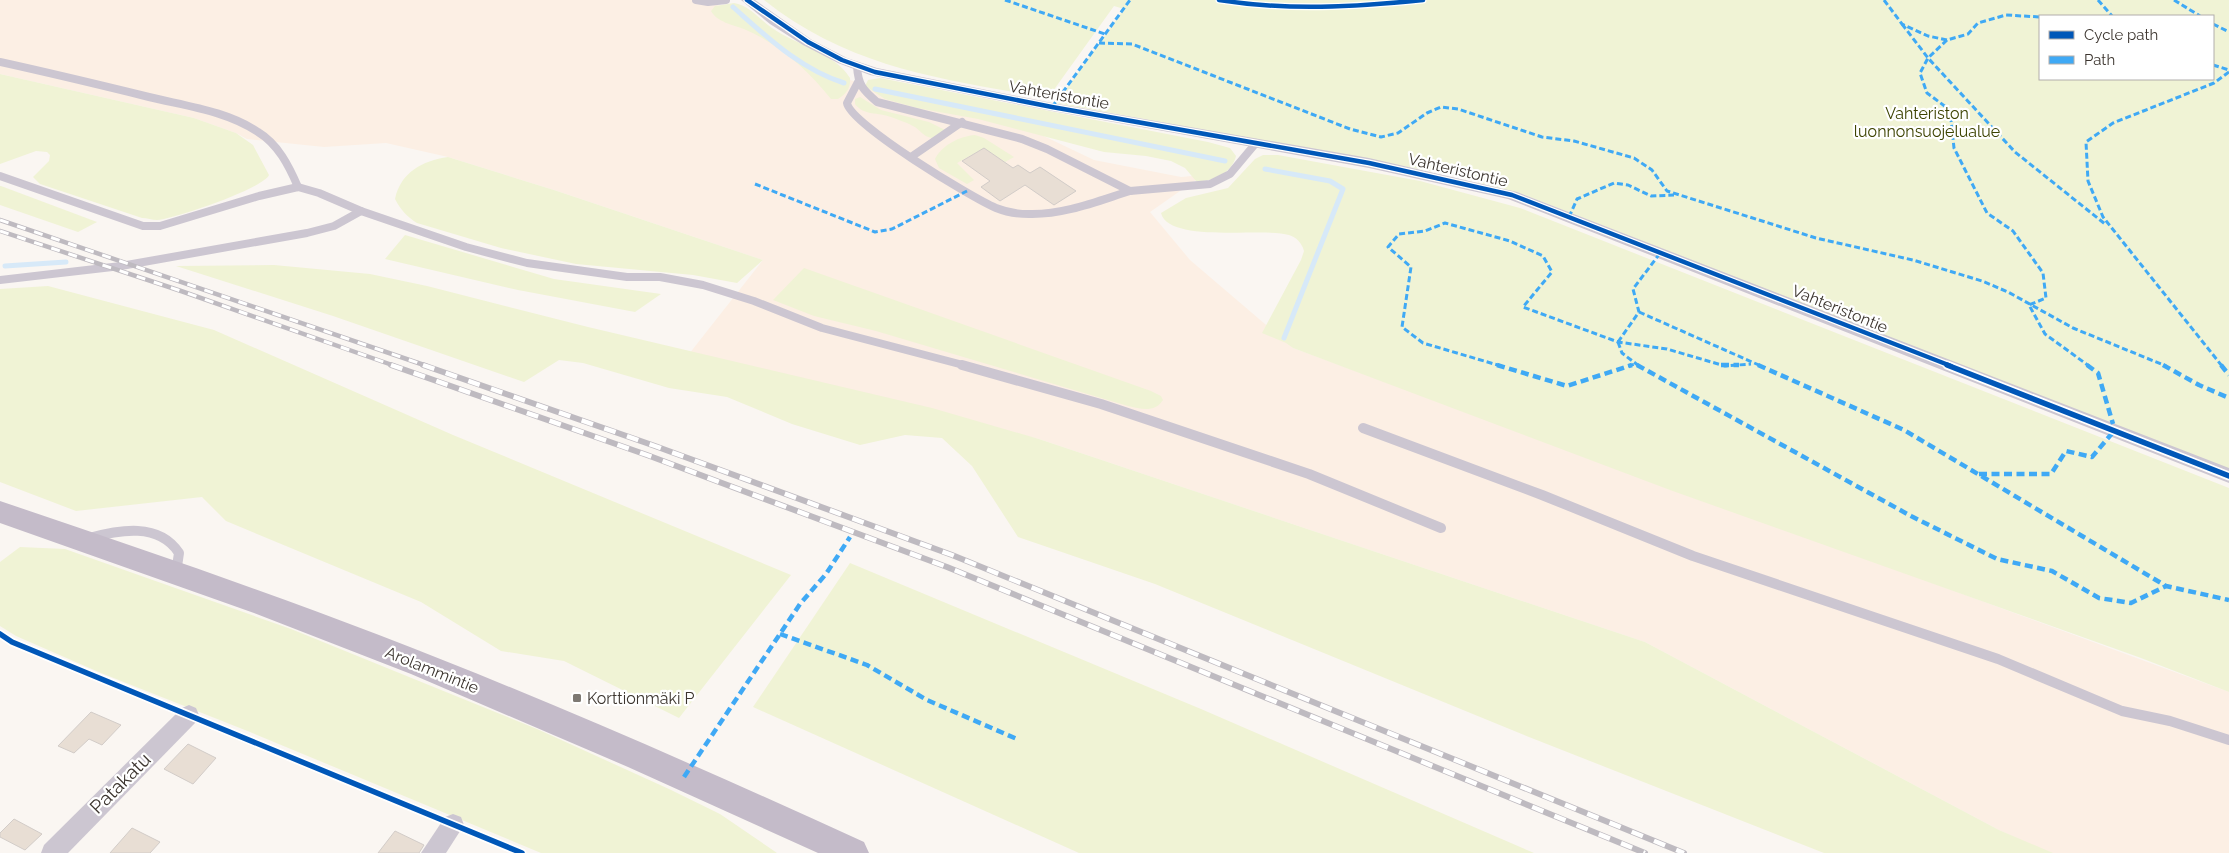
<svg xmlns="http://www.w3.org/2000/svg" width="2229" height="853" viewBox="0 0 2229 853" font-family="Raleway,sans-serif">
  <rect width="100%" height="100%" fill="#faf6f2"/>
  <path fill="#fcefe4" d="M0 0H705L747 18 821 72 1031 130 1094 160 1181 177 1203 175 1150 212 1190 260 1293 348 2229 692V853H2049L1999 830 1645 642 1039 439 689 354 763 260 557 191 448 157 386 143 324 147 247 139 236 133 194 118 0 74Z"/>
  <g fill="#f0f3d5" fill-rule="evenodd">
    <path d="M764 0H2229V470L1522 194 1451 175 1056 103 1124 9 1114 6 1048 98C943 79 851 69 764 0ZM2040 16H2213V79H2040Z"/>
    <path d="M734 3C749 5 760 20 772 28 796 45 835 53 850 78 851 88 846 94 838 99H831C808 70 779 44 744 29 733 25 717 22 711 11L715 6Z"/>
    <path d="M0 74 194 118 236 133 253 145 269 175C264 188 174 219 157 220 152 220 147 218 142 218L40 184 33 177 49 161 50 155 47 152 36 151 0 164Z"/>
    <path d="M880 78 1208 142 1230 148 1236 156C1232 173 1213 182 1196 181L1185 168 1171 161 1146 156 1104 152 978 119 917 108 885 99 865 86 868 80Z"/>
    <path d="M860 97 881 110 929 122 945 130 932 138C923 137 921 130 913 126 906 122 898 120 891 117 878 112 864 116 855 104V99Z"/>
    <path d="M975 135 984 138 1014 157 1005 162 984 148 957 163 974 180 967 184 939 168 935 159C942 145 960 136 975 135Z"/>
    <path d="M1263 155H1278L1420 181 1520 208 2229 488V692L2141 658 1670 490 1293 348 1286 343 1262 333 1301 260 1304 251C1302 243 1296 237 1289 235 1265 227 1169 244 1161 213L1186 198 1228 188 1255 159Z"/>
    <path d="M448 157 557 191 763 260 737 283 693 275 576 264 501 248 417 223C406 216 401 210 395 199 401 172 422 161 448 157Z"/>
    <path d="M0 186H1L97 222 78 232 0 205Z"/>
    <path d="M405 235 554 279 661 294 635 312 518 290 385 259Z"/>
    <path d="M274 265 370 274 427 286 588 327 932 408 1039 439 1645 642 1999 830 2053 853H1824L1529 737 1155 584 1018 537 972 466 942 438 905 435 860 445 792 424 727 397 669 388 583 363 559 360 524 382 333 316 176 266Z"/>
    <path d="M804 268 1151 391 1161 396 1163 400C1155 413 1141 409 1128 406L876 331 814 316 773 300Z"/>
    <path d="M48 286 214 330 453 435 791 575 679 718 564 661 501 651 421 602 226 521 202 497 76 511 0 482V289Z"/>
    <path d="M20 547 65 549 291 629 537 729 669 789 720 814 777 853H541L250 732 101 673 16 636 0 626V562Z"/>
    <path d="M850 563 1201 709 1534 853H1079L753 707Z"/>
  </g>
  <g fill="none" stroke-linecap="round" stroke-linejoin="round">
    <g stroke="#d7e9f8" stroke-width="5">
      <path d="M733 7C767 37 800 69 844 83"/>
      <path d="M875 89 1225 161"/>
      <path d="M1265 169 1330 181 1343 189 1284 338"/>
      <path d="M5 266 66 262"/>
    </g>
  </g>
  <g fill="#e8ded4" stroke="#d2ccc8">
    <path d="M984 148 1013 168 1018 165 1030 173 1040 167 1076 191 1054 205 1025 185 1000 201 981 187 990 181 962 161Z"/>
    <path d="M91 712 121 725 102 745 89 739 74 753 58 746Z"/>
    <path d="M188 744 216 758 193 784 164 769Z"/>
    <path d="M14 819 42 834 25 850 0 837V833Z"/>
    <path d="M132 828 160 842 150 853H110Z"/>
    <path d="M395 831 424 845 419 853H378Z"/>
  </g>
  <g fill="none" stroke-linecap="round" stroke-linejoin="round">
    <g stroke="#ccc6d1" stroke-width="8">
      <path d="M696 0 708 2 726 0"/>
      <path d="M0 62C50 73 100 85 149 97 186 106 227 111 258 132 278 144 289 166 298 187"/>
      <path d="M857 66C858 85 863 90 877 102L1022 139 1047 149 1130 191 1210 184 1230 174 1256 143"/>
      <path d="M858 82 847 103C850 124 972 198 996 208 1006 212 1018 214 1029 214 1064 215 1098 201 1130 191"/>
      <path d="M911 157 962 122"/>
      <path d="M0 176 143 226H160L259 196 298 187 319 193 361 211"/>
      <path d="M0 280 121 266 307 233 334 226 361 211 466 247 527 263 627 277H660L703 285 754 301 822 328 967 366"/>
    </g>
    <g stroke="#ccc6d1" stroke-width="10">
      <path d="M962 365 1101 404 1309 474 1441 528"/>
      <path d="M1363 428 1542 495 1693 556 1998 659 2122 711 2170 721 2229 740"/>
      <path d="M89 538C119 530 159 522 179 553L176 573"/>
    </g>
    <g fill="#ccc6d1" fill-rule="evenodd">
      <path d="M741 0H755L812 40 847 58 877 68 1052 103 1369 158 1517 192 2229 468V483L1508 199 1369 168 1052 111 870 75 838 63 803 45 770 24Z"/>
      <path d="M189 705 196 708 199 715 196 722 68 853H41L44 845 182 708Z"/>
      <path d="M453 814 461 817 464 825 446 853H421L445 817Z"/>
    </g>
    <path fill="#c4bbc9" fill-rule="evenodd" d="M0 501C127 544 254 587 379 635 543 698 704 769 864 842L869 853H818L628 767 411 674 254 613 0 523Z"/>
    <g stroke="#bebac0" stroke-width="4.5">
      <g id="rail-far1">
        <path d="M0 220 427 366"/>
        <path d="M0 231 181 291 395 366"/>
      </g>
    </g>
    <g stroke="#bebac0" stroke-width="6">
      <g id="rail">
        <path d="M391 365 647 455 947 567 1645 853"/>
        <path d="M423 365 655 446 952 555 1684 853"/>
      </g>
    </g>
    <use href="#rail-far1" stroke="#fff" stroke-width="3" stroke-dasharray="9" stroke-linecap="butt"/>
    <use href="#rail" stroke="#fff" stroke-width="4.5" stroke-dasharray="12" stroke-linecap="butt"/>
    <g stroke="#3fa9f5" stroke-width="3" stroke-dasharray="6 3" stroke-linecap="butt">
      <path d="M1005 0 1105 34"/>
      <path d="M1884 0 1902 24 1928 36 1947 40 1968 34 1978 23 2006 15 2040 17"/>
      <path d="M2098 0 2112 16"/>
      <path d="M2174 0 2200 16"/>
      <path d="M1902 24 1928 58 2015 152 2105 224"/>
      <path d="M2213 24 2229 32"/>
      <path d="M1947 40 1928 58 1920 73 1927 93 1950 110 1954 148 1987 213 2013 231 2043 273 2046 298 2029 305 2045 334 2089 366"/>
      <path d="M1099 43 1132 44 1350 129 1381 137 1398 133 1427 113 1441 107 1458 109 1542 137 1574 141 1634 158 1652 170 1667 191 1816 238 1913 260 1982 281 2008 292 2073 328 2166 366"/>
      <path d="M2213 65 2229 70"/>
      <path d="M1052 107 1130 0"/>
      <path d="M755 184 875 232 892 229 967 191"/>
      <path d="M1569 217 1577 199 1614 183 1628 185 1651 196 1674 195"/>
      <path d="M1639 312 1761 366"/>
      <path d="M1618 342 1622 353 1639 366"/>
      <path d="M1618 342 1639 312 1633 289 1661 252"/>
      <path d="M1501 366 1423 343 1402 327 1411 267 1388 247 1399 234 1425 231 1445 223 1510 241 1543 256 1552 272 1523 307 1618 342 1667 349 1725 366 1751 364"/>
      <path d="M1628 366 1635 364"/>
      <path d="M2222 366 2103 217 2088 181 2086 142 2113 123 2214 83 2229 72"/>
    </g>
    <g stroke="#3fa9f5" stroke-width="4.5" stroke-dasharray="8 4.5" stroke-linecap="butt">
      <path d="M1497 365 1567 386 1632 365"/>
      <path d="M1637 365 1911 516 1997 559 2052 571 2099 598 2131 603 2166 586"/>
      <path d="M1721 365H1739"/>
      <path d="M1758 365 1904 430 2166 586 2229 600"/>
      <path d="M2087 365 2098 373 2113 424"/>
      <path d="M2163 365 2199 385 2229 398"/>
      <path d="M2221 365 2229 375"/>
      <path d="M1979 474H2051L2066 451 2092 457 2114 431"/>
      <path d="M780 634 867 665 927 700 1017 739"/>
      <path d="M684 777 800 604 826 574 850 537"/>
    </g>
    <g stroke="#fff" stroke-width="7">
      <g id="cycleway-far1">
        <path d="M747 0 808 42 842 60 875 72 1052 107 1369 163 1512 195 1951 366"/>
        <path d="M1219 0C1288 11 1354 7 1423 0"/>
      </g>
    </g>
    <g stroke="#fff" stroke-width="9">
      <g id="cycleway">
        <path d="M1947 365 2229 476"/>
        <path d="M0 634 12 642 522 853"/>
      </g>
    </g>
    <use href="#cycleway-far1" stroke="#0057b8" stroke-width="4.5"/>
    <use href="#cycleway" stroke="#0057b8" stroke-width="5.5"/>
  </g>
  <rect fill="#7e7973" stroke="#fff" stroke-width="2" x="572" y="693" width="10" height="10" rx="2.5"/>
  <g text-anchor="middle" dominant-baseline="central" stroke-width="4.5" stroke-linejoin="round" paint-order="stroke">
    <g font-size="16" fill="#3c352f" stroke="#fff">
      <text transform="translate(1059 95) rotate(10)">Vahteristontie</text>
      <text transform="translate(1458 170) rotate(13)">Vahteristontie</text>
      <text transform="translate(1840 309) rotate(22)">Vahteristontie</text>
      <text transform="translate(432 670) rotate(22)">Arolammintie</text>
    </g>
    <g font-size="16" fill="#3d4301" stroke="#fff">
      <text x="1927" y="113">Vahteriston<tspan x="1927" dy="18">luonnonsuojelualue</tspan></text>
    </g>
    <g font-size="16" fill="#3c352f" stroke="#fff" text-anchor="start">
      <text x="587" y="698">Korttionmäki P</text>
    </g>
    <g font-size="19" fill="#3c352f" stroke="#fff">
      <text transform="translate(120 783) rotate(-45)">Patakatu</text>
    </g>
  </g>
  <rect x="2039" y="15" width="175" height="65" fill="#ffffff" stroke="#b1aeac"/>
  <rect x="2049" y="31" width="25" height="8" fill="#0057b8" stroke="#b1aeac"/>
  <text x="2084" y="40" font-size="15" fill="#3c352f">Cycle path</text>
  <rect x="2049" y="56" width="25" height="8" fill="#3fa9f5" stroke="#b1aeac"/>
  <text x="2084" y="65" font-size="15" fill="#3c352f">Path</text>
</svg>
